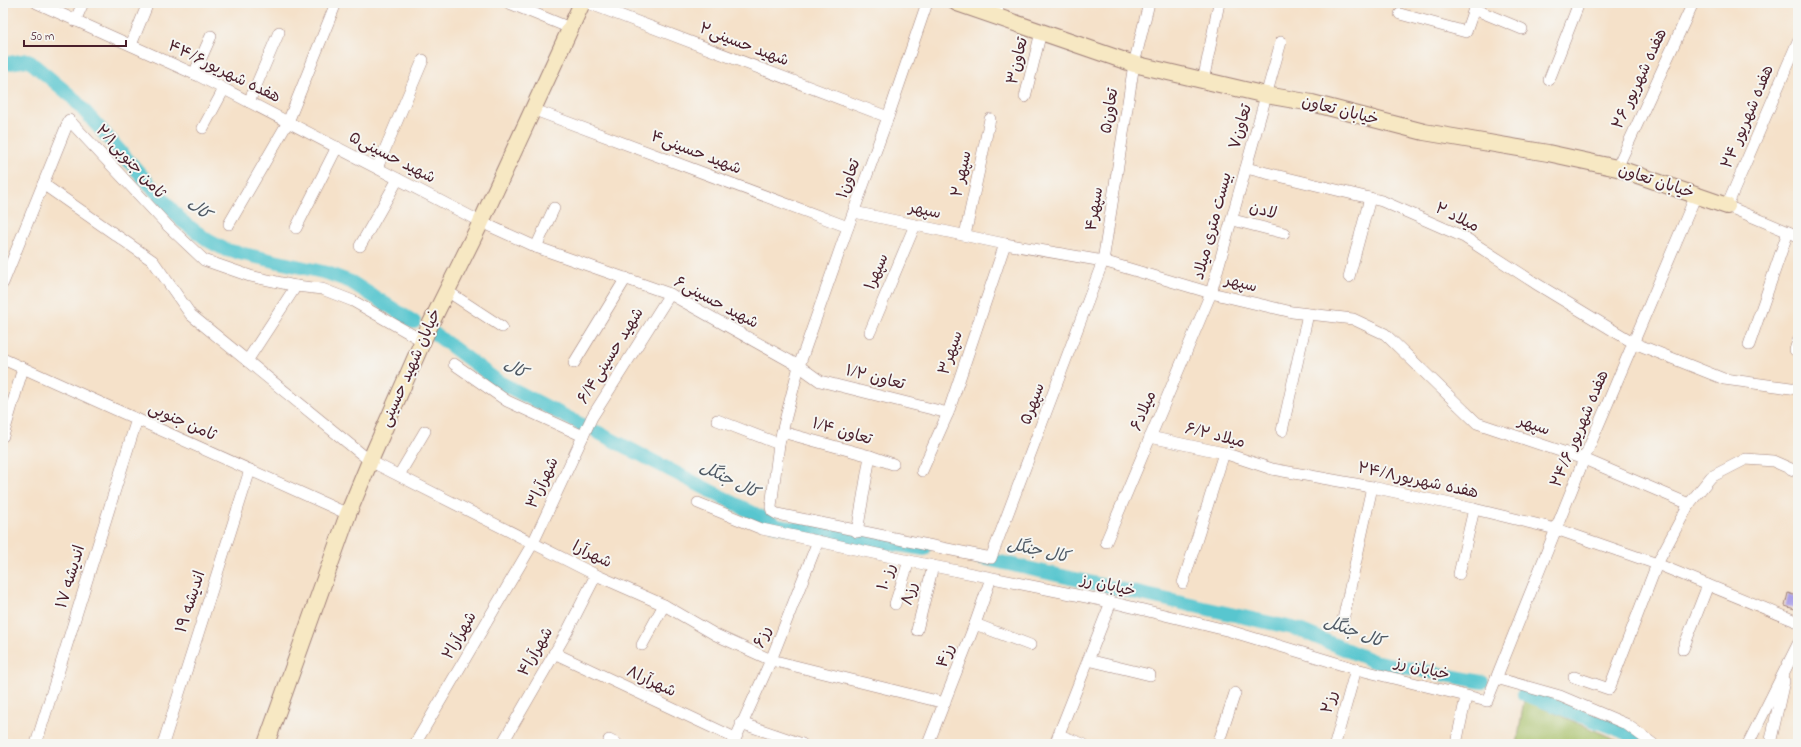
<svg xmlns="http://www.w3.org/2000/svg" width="1801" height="747" viewBox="0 0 1801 747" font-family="'Indie Flower','Playpen Sans Arabic',sans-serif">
  <rect width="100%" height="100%" fill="#f6f6f2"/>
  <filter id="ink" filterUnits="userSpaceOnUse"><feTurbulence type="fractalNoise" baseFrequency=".025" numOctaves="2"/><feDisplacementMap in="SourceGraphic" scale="8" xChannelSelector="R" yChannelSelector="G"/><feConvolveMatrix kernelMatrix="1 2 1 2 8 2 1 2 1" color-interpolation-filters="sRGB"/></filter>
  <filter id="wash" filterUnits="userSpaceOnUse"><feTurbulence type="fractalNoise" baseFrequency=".012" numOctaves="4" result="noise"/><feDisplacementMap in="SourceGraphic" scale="16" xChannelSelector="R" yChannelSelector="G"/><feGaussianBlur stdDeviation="0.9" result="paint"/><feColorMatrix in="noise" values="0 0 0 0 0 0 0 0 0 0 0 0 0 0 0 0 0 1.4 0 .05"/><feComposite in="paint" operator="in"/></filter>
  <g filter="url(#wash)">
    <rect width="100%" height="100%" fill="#f5e1c9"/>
    <path fill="#a4be64" stroke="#776e48" d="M1524 700 1617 740 1623 744H1517Z"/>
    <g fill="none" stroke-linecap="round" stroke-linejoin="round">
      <g stroke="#59c6cf" stroke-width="14">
        <path d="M3 64 28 60 71 96 182 221 209 241 226 250 327 273 351 282 414 322"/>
        <path d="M435 334 499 382 584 426"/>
        <path d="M597 432 778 526 924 549"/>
        <path d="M978 557 1297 629 1373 661 1482 682"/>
        <path d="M1524 694 1627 733 1640 744"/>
      </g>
    </g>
    <g id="blocks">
      <path fill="#a69ae6" d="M1788 593 1798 597V610L1785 606Z"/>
    </g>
  </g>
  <g filter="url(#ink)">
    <use href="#blocks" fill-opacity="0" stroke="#a0807a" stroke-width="1"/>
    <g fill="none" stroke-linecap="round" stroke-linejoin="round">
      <g stroke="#a0807a" stroke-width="12">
        <g id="street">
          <path d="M37 3 199 76 481 222 536 247 670 294 799 366 820 381 948 413"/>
          <path d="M509 3 570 28"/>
          <path d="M588 3 888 117"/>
          <path d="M927 3 888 117 848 227 799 366 779 444 771 507 772 511 777 514 991 558 1103 261 1134 64 1149 3"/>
          <path d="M1474 9 1522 29"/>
          <path d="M1400 14 1466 32 1476 3"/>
          <path d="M996 17 999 3"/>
          <path d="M75 21 83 3"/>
          <path d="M1798 41 1727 206 1798 236"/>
          <path d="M131 45 148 3"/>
          <path d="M194 74 211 36"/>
          <path d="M1549 80 1579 3"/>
          <path d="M1203 81 1219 3"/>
          <path d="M1025 97 1041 32"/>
          <path d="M249 102 279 32"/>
          <path d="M532 109 848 227"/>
          <path d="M203 128 224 89"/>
          <path d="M377 168 423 60"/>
          <path d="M1246 168 1382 201 1464 237 1535 283 1634 343 1724 379 1798 389"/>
          <path d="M1617 168 1693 3"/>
          <path d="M43 184 153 261 191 315 370 461 596 575 664 605 716 635 771 660 945 703"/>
          <path d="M854 212 1005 244 1103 261 1211 293 1292 312 1353 319 1385 334 1477 423 1584 459 1689 504"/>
          <path d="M1233 220 1284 233"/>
          <path d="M229 224 288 122 336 3"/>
          <path d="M296 228 337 147"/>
          <path d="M965 235 990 119"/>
          <path d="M360 246 398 179"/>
          <path d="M536 247 554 208"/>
          <path d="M1349 277 1370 198"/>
          <path d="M3 283 69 120 168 226 204 260 250 276 296 286 322 289 353 301 423 341"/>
          <path d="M447 291 502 327"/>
          <path d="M870 332 915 225"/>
          <path d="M1749 345 1788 232"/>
          <path d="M1795 350 1798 341"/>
          <path d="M3 359 348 514"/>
          <path d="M247 361 296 286"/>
          <path d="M574 363 626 278"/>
          <path d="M454 364 507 401 583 436"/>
          <path d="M717 420 779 444"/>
          <path d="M1282 431 1308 314"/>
          <path d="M782 432 870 456 893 464"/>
          <path d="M3 436 23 368"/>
          <path d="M1150 437 1224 453 1272 469 1372 487 1474 509 1556 529 1657 564 1798 622"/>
          <path d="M922 471 948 413 1005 244"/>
          <path d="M399 475 425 431"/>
          <path d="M698 503 762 529 933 566 1111 602 1230 631 1356 669 1487 701 1584 459 1696 195"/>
          <path d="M857 532 870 456"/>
          <path d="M1106 542 1211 293 1281 42"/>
          <path d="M1459 574 1474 509"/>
          <path d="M1183 583 1224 453"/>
          <path d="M895 604 909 561"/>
          <path d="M1343 620 1372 487"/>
          <path d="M975 624 1030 645"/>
          <path d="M917 630 933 566"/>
          <path d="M642 645 664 605"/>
          <path d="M1683 649 1708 585"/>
          <path d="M554 653 735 738"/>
          <path d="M1088 660 1150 675"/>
          <path d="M1574 677 1609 689 1657 564 1689 504 1711 477 1746 459 1773 461 1798 472"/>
          <path d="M1496 678 1560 696 1626 724 1653 744"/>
          <path d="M741 723 802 744"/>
          <path d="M1059 735 1083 744"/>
          <path d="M609 740 617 744"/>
          <path d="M36 744 137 419"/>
          <path d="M163 744 250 470"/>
          <path d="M415 744 533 543 592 417 670 294"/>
          <path d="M502 744 568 630 596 575"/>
          <path d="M733 744 771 660 818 541"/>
          <path d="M928 744 975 624 991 578"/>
          <path d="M1055 744 1111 602"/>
          <path d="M1218 744 1235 693"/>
          <path d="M1335 744 1356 669"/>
          <path d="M1456 744 1466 697"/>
          <path d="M1748 744 1798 644"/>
          <path d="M1770 744 1784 681"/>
        </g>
      </g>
      <g stroke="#a0807a" stroke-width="18">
        <g id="secondary">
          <path d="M957 3 1134 64 1266 95 1312 103 1424 132 1548 153 1617 168 1727 206"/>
          <path d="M266 744 348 514 370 461 428 329 481 222 582 3"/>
        </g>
      </g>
      <use href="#street" stroke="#fff" stroke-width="11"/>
      <use href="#secondary" stroke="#f7e8c3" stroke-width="16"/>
    </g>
  </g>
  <g text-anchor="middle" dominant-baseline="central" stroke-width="4" stroke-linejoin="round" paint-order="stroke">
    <g font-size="16" fill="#4a1f2b" stroke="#f6f6f2">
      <text transform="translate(744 45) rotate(21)">شهید حسینی۲</text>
      <text transform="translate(1018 61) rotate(-77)">تعاون۳</text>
      <text transform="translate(224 72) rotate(26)">هفده شهریور۴۴/۶</text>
      <text transform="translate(1640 79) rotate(-65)">هفده شهریور ۲۶</text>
      <text transform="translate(1110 111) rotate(-81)">تعاون۵</text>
      <text transform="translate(1340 111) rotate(14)">خیابان تعاون</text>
      <text transform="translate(1748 117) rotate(-67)">هفده شهریور ۲۴</text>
      <text transform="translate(1241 127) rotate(-74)">تعاون۷</text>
      <text transform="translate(696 153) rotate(21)">شهید حسینی۴</text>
      <text transform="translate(392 158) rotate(27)">شهید حسینی۵</text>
      <text transform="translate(130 162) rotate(47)">ثامن جنوبی۲/۱</text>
      <text transform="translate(962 174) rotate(-78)">سپهر ۲</text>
      <text transform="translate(849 179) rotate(-70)">تعاون۱</text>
      <text transform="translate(1656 182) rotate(18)">خیابان تعاون</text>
      <text transform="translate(1095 209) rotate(-81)">سپهر۴</text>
      <text transform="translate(925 211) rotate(12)">سپهر</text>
      <text transform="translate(1263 211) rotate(15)">لادن</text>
      <text transform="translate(1457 218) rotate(26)">میلاد ۲</text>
      <text transform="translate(1213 226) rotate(-75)">بیست متری میلاد</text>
      <text transform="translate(877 272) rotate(-67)">سپهر۱</text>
      <text transform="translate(1241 284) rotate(14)">سپهر</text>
      <text transform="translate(716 303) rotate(28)">شهید حسینی۶</text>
      <text transform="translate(951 353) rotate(-71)">سپهر۳</text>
      <text transform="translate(611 356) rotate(-58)">شهید حسینی۶/۴</text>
      <text transform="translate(411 368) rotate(-66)">خیابان شهید حسینی</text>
      <text transform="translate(875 378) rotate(14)">تعاون ۱/۲</text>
      <text transform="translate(1033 404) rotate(-70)">سپهر۵</text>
      <text transform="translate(1144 411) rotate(-67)">میلاد۶</text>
      <text transform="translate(182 422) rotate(24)">ثامن جنوبی</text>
      <text transform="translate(1534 426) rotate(19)">سپهر</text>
      <text transform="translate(1580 429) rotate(-67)">هفده شهریور ۲۴/۶</text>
      <text transform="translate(842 432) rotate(16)">تعاون ۱/۴</text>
      <text transform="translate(1215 436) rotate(14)">میلاد ۶/۲</text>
      <text transform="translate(1418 481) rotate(12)">هفده شهریور۲۴/۸</text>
      <text transform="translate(543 483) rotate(-65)">شهرآرا۳</text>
      <text transform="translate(592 555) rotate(26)">شهرآرا</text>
      <text transform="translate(71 577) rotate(-73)">اندیشه ۱۷</text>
      <text transform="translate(887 577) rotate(-72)">رز ۱۰</text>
      <text transform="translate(1108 586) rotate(13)">خیابان رز</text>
      <text transform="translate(910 594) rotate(-76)">رز۸</text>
      <text transform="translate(191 602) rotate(-72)">اندیشه ۱۹</text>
      <text transform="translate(460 636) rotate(-60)">شهرآرا۲</text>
      <text transform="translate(763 637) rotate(-68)">رز۶</text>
      <text transform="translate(536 652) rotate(-60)">شهرآرا۴</text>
      <text transform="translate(946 656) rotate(-69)">رز۴</text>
      <text transform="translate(1422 669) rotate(14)">خیابان رز</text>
      <text transform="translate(651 682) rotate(25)">شهرآرا۸</text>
      <text transform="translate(1330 702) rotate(-74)">رز۲</text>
    </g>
    <g font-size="17" font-style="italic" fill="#4f5964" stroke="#f6f6f2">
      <text transform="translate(199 209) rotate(42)">کال</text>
      <text transform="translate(515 369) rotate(30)">کال</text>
      <text transform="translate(729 480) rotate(27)">کال جنگل</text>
      <text transform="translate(1038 551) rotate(13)">کال جنگل</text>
      <text transform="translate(1354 632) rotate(21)">کال جنگل</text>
    </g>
  </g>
  <rect width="1801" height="747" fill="none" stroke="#f6f6f2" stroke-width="16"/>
  <path d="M24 40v6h102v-6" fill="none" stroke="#4a1f2b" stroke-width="2"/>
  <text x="30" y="40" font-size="12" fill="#4a1f2b" stroke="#f6f6f2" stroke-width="3" paint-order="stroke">50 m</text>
</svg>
